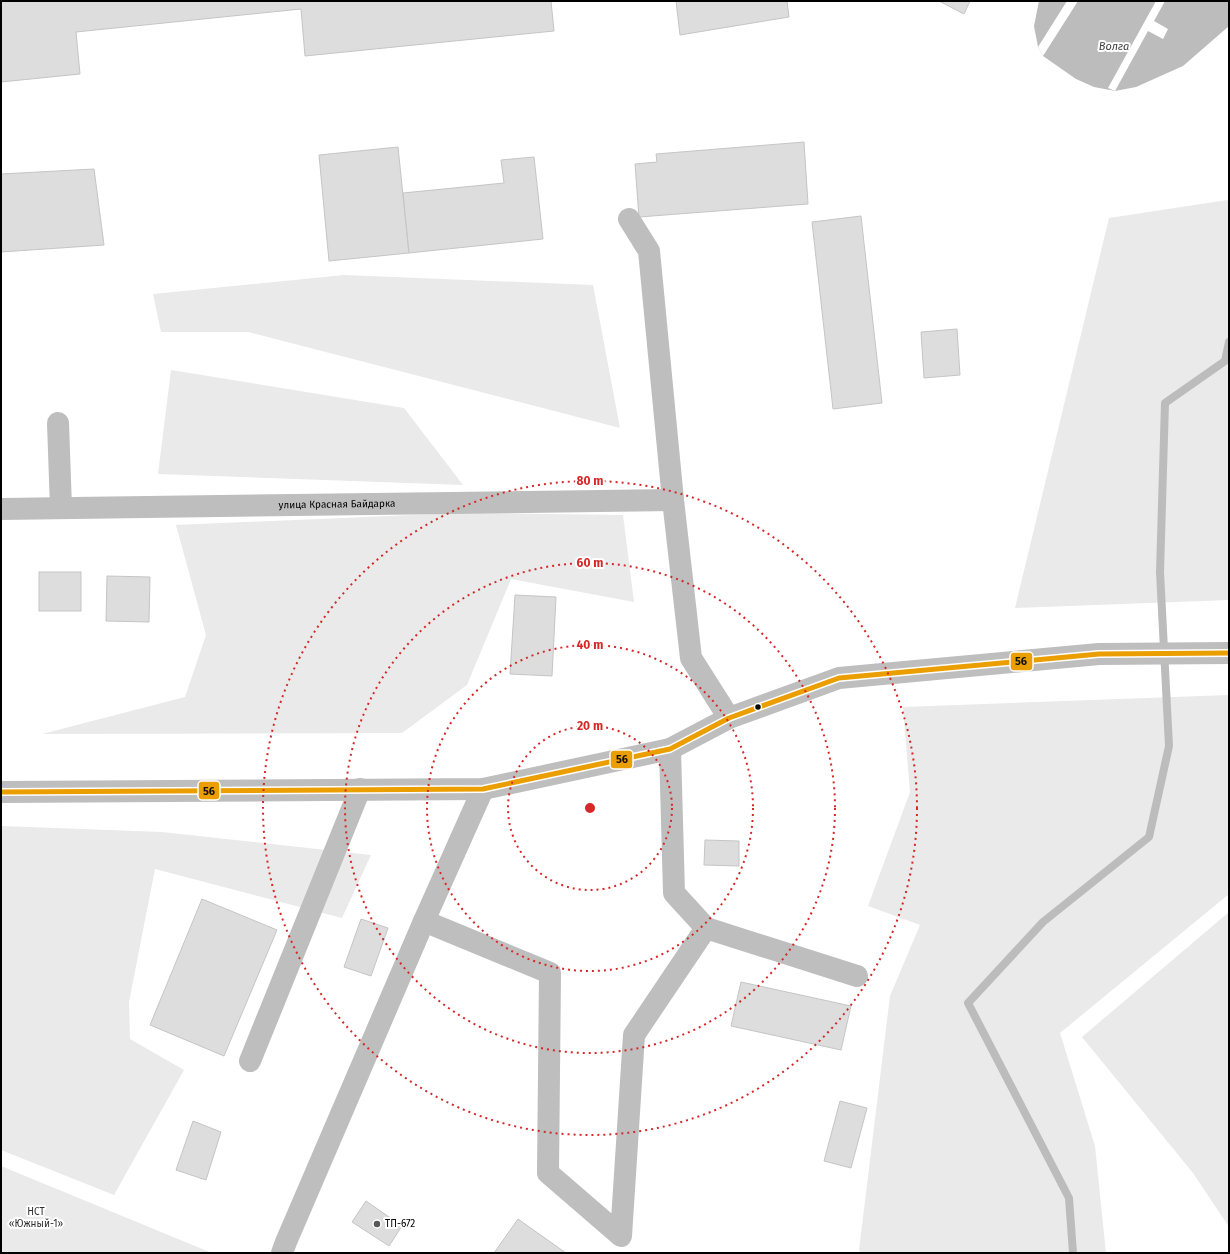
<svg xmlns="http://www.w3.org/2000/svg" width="1230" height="1254" viewBox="0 0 1230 1254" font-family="'Fira Sans',sans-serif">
  <rect width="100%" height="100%" fill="#fff"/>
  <g fill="#eaeaea">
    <path d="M1227 200 1229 202V600L1015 608 1109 218Z"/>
    <path d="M344 275 593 285 620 428 248 332H161L153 294Z"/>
    <path d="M171 370 404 408 463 485 158 474Z"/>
    <path d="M459 513 623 515 634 602 511 579 467 685 402 733 42 734 185 697 206 635 176 525Z"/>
    <path d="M1229 695V894L1060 1033 1095 1146 1106 1253H861L859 1250 890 996 920 925 868 906 910 792 903 707Z"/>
    <path d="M1 826 162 832 371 855 342 918 155 869 129 1002 130 1039 184 1070 114 1195 1 1150Z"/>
    <path d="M1229 912V1227L1193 1173 1082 1037Z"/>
    <path d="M1 1166 212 1253H1Z"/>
  </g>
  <path fill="#bcbcbc" d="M1039 1H1229V26L1183 66 1136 87 1115 91 1094 87 1076 79 1043 56 1038 47 1034 26Z"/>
  <g fill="#fff">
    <path d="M1067 1H1078L1043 56 1038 47Z"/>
    <path d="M1156 1H1165L1154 21 1168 29 1163 39 1148 31 1115 91 1108 88Z"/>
  </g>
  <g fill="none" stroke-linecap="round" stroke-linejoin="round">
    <path stroke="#bcbcbc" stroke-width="8" d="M1073 1253 1069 1198 968 1003 1043 922 1149 837 1169 746 1160 572 1165 403 1225 361 1229 342"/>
  </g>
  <g fill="#ddd" stroke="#c5c5c5">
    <path d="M1 1H551L554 31 305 56 301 9 76 32 80 74 1 82Z"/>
    <path d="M676 1H787L789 17 680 35Z"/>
    <path d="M939 1H970L964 14Z"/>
    <path d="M804 142 808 204 639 217 635 164 657 162 656 154Z"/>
    <path d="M398 147 409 253 329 261 319 155Z"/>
    <path d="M534 157 543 239 409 253 403 193 504 183 501 160Z"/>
    <path d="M94 169 104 245 1 252V174Z"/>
    <path d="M861 216 882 403 833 409 812 222Z"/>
    <path d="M957 329 960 375 924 378 921 332Z"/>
    <rect x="39" y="572" width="42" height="39"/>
    <path d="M107 576 150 577 149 622 106 621Z"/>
    <path d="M515 595 556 597 552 676 510 674Z"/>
    <path d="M705 840 739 841V866L704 865Z"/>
    <path d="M202 899 277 930 224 1056 150 1025Z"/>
    <path d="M361 919 388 928 371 976 344 967Z"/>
    <path d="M741 982 851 1006 841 1050 731 1026Z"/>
    <path d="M840 1101 867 1108 851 1168 824 1161Z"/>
    <path d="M193 1121 221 1132 206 1180 176 1170Z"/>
    <path d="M366 1201 402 1226 389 1246 352 1222Z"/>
    <path d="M518 1219 566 1253H494Z"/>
  </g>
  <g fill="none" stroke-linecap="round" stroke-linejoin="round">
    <g stroke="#bebebe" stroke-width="22">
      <path d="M629 219 649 251 673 500 691 658 729 718"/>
      <path d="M58 423 61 508"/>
      <path id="s1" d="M1 509 673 500"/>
      <path d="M1 792 483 789 670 749 729 718 839 678 1099 654 1229 653"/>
      <path d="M424 921 550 973 548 1173 621 1236 634 1035 706 928 674 893 670 749"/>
      <path d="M706 928 857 976"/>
      <path d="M250 1061 360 789"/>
      <path d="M282 1253 286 1242 424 921 483 789"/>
    </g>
    <g stroke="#fff" stroke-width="8">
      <path id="bus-1" d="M1 792 483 789 670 749 729 718 839 678 1099 654 1229 653"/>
    </g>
    <use href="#bus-1" stroke="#eb9e00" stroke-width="5"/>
  </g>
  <g fill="none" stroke="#d62828" stroke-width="2" stroke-dasharray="2 4">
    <circle cx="590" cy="808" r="82"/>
    <circle cx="590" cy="808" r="163"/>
    <circle cx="590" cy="808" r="245"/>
    <circle cx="590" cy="808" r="327"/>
  </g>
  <circle fill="#000" stroke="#fff" stroke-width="1.5" cx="758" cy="707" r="3.5"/>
  <circle fill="#595959" stroke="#fff" stroke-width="1.5" cx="377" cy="1224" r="4"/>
  <g text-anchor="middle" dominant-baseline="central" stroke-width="4" stroke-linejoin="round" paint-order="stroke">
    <g font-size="10" fill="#000" stroke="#fff">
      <text stroke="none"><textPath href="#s1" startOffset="336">улица Красная Байдарка</textPath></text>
    </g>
    <g font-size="10" fill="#303030" stroke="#fff">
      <text x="36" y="1212">НСТ<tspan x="36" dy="12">«Южный-1»</tspan></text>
    </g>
    <g font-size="10" fill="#000" stroke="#fff" text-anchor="start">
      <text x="385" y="1224">ТП-672</text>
    </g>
    <g font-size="11" font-style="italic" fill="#414141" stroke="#fff">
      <text x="1114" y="46">Волга</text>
    </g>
  </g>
  <circle cx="590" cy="808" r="6" fill="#d62828" stroke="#fff" stroke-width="2"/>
  <g font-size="12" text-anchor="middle" font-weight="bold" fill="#d62828" stroke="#fff" stroke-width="4" stroke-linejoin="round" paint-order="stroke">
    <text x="590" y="485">80 m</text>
    <text x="590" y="567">60 m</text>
    <text x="590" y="649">40 m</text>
    <text x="590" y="730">20 m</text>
  </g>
  <g stroke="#fff" stroke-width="1.5">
    <rect x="1010" y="652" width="23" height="19" rx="4" fill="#eb9e00"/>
    <rect x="610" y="750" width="23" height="19" rx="4" fill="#eb9e00"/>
    <rect x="198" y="781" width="22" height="19" rx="4" fill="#eb9e00"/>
  </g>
  <g font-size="11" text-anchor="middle" font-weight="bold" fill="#111">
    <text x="1021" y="665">56</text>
    <text x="622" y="763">56</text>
    <text x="209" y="795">56</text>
  </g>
  <rect width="1230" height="1254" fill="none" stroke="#000000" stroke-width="4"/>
</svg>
